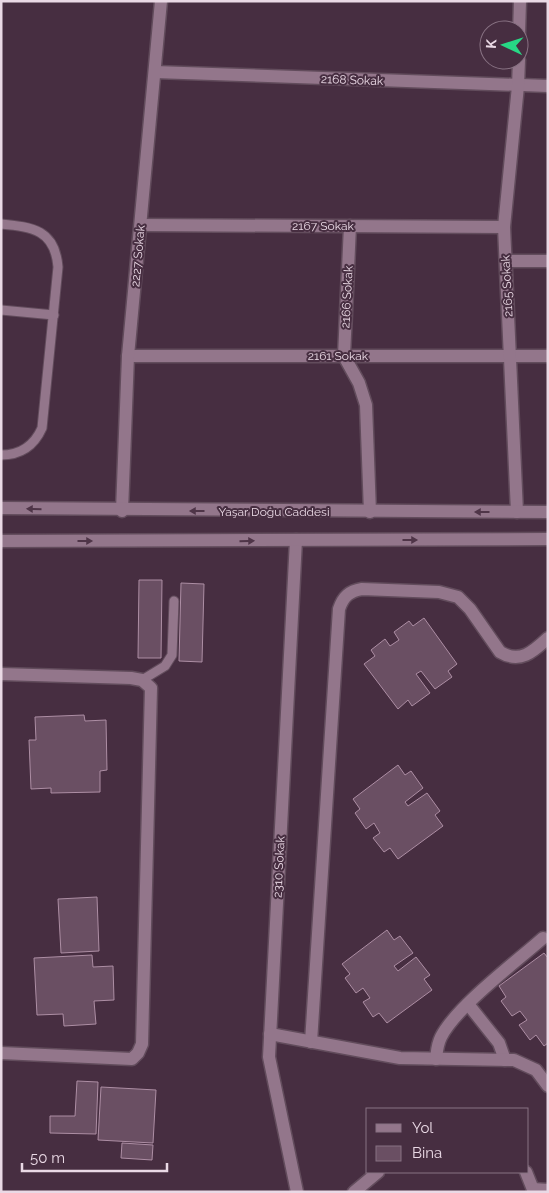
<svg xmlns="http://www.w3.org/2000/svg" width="549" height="1193" viewBox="0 0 549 1193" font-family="Raleway,sans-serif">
  <rect width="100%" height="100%" fill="#472e41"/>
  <g fill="#6a4f63" stroke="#ad8ea4">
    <path d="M139 580H162L161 658H138Z"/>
    <path d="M181 583 204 584 202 662 179 661Z"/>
    <path d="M424 618 457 664 448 671 452 677 435 689 421 671 416 674 430 693 412 706 408 700 398 709 364 664 375 656 371 650 385 639 390 646 399 640 394 632 409 621 413 626Z"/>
    <path d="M84 715 85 721 106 720 107 770 100 771V792L51 793V788L31 789 29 740H36L35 717Z"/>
    <path d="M398 765 405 775 411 771 423 788 405 802 408 806 427 793 440 811 435 815 443 826 398 859 390 848 384 852 373 838 380 833 374 823 366 829 355 813 360 809 353 799Z"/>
    <path d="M97 897 99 951 61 953 58 899Z"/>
    <path d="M387 930 394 940 400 936 413 953 394 966 398 971 416 957 430 975 424 979 432 990 387 1023 379 1013 373 1017 363 1002 370 998 363 988 356 993 345 978 350 974 342 964Z"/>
    <path d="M544 953 548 958V1043L544 1046 536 1035 530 1040 519 1025 527 1020 520 1011 512 1016 501 1001 506 997 499 986Z"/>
    <path d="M92 955 93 967 113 966 114 1000 94 1001 96 1024 64 1026 63 1014 37 1015 34 958Z"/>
    <path d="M77 1081 98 1082 96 1134 50 1133V1116H75Z"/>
    <path d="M101 1087 156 1090 153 1143 98 1140Z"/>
    <path d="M122 1143 153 1145 152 1160 121 1158Z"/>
  </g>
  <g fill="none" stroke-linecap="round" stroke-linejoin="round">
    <g stroke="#624c5c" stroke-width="11">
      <g id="service">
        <path d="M1 224C33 227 55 230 58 267L42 428C34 446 20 455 1 455"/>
        <path d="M1 310 54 315"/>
        <path d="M142 680 165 666 172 655 174 601"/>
      </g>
    </g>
    <g stroke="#624c5c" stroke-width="15">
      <g id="minor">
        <path d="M519 34 520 1"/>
        <path d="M155 72 548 86"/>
        <path d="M141 225 504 227"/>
        <path d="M350 226 344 356 359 383 366 405 370 512"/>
        <path d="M506 261H548"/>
        <path d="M128 356H548"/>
        <path d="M122 511 128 356 161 1"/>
        <path d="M517 512 504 227 518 86 519 60"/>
        <path d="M296 540 269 1057 297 1192"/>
        <path d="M1 674 131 678 142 680 151 688 142 1044 138 1053 132 1059 1 1053"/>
        <path d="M468 1004 499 1043 505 1060"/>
        <path d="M270 1034 400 1058 514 1060 536 1070 548 1086"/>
        <path d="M311 1042 339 609C343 597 349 591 362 589L439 592 458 597 470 609 500 652C520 664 533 652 548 638"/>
        <path d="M436 1059C437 1051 437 1045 441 1037 456 1007 516 962 543 938"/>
        <path d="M526 1172 534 1192"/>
        <path d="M533 1189 548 1190"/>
        <path d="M354 1192 378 1172"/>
      </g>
    </g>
    <g stroke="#624c5c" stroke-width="15">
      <g id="secondary">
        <path d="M1 508 548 512"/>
        <path d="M1 541 548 539"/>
      </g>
    </g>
    <use href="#service" stroke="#93768b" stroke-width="9"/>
    <use href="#minor" stroke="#93768b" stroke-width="12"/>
    <use href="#secondary" stroke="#93768b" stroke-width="12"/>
  </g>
  <defs><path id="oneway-solid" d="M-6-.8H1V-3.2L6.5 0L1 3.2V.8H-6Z" transform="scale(1.25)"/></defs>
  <g fill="#4f3548">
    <use href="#oneway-solid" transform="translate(34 509) rotate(-179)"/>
    <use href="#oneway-solid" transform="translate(197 511) rotate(-180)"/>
    <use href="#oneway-solid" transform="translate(482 512) rotate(180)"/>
    <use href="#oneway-solid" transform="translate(410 540)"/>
    <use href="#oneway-solid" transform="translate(85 541)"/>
    <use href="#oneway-solid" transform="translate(247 541) rotate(-1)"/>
  </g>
  <g text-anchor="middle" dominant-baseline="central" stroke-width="4" stroke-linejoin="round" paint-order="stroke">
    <g font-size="12" fill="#ead9e5" stroke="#472e41">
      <text transform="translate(352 80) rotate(2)">2168 Sokak</text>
      <text x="323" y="226">2167 Sokak</text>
      <text transform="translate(138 256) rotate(-85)">2227 Sokak</text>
      <text transform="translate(507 286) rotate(-93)">2165 Sokak</text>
      <text transform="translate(347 297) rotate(-87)">2166 Sokak</text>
      <text x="338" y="356">2161 Sokak</text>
      <text x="274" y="512">Yaşar Doğu Caddesi</text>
      <text transform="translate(279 867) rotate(-87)">2310 Sokak</text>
    </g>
  </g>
  <rect width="549" height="1193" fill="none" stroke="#ead9e5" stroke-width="5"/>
  <rect x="366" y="1108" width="162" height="65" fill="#472e41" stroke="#887283"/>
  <rect x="376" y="1124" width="25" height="8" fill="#93768b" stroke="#887283"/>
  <text x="412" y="1133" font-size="15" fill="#ead9e5">Yol</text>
  <rect x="376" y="1146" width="25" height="15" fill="#6a4f63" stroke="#887283"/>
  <text x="412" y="1158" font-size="15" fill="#ead9e5">Bina</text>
  <g transform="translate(504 45) rotate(274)"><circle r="24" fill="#472e41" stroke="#887283"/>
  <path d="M0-4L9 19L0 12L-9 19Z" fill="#27d885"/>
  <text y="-8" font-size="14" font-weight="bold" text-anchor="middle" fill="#ead9e5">K</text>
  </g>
  <path d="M22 1163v8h145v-8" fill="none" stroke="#ead9e5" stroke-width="2.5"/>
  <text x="30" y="1163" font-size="15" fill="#ead9e5" stroke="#472e41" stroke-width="4" paint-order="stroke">50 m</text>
</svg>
